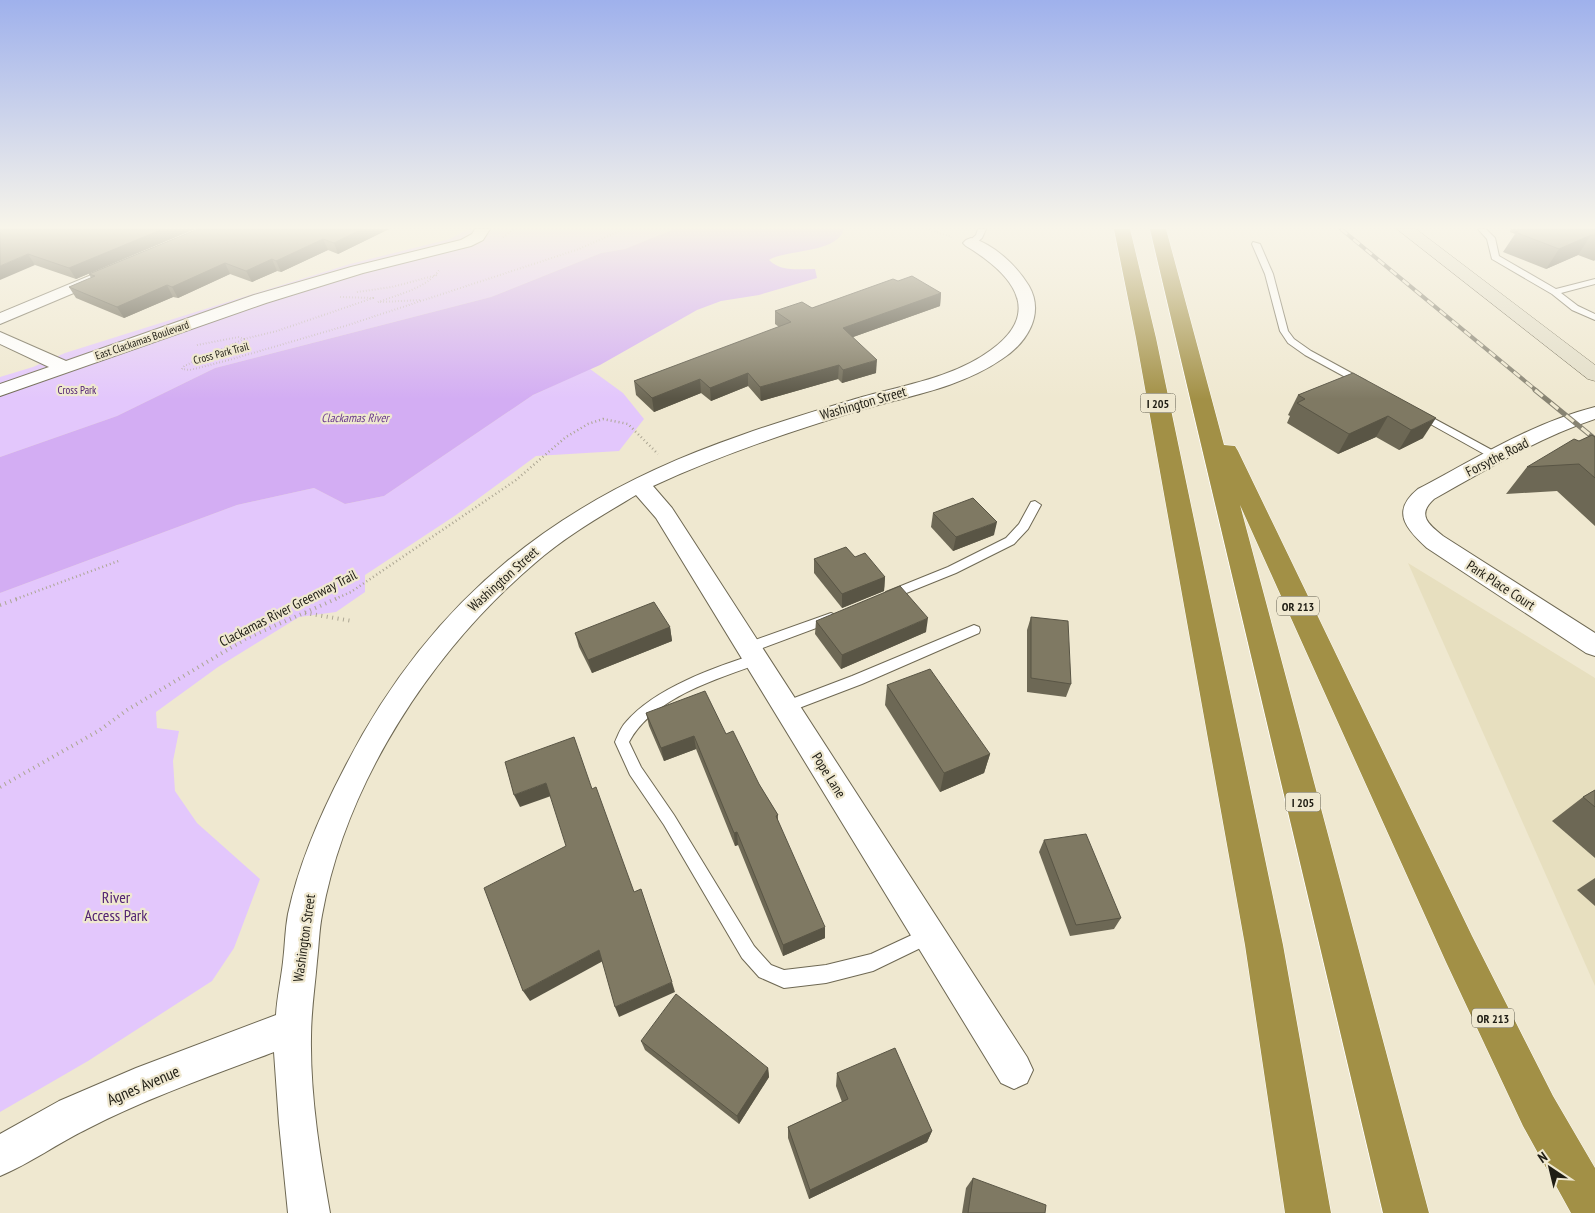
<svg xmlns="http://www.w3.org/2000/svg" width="1595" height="1213" viewBox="0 0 1595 1213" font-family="'PT Sans Narrow',sans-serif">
  <rect width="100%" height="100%" fill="#efe8d0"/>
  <path fill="#e7dfbf" d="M1408 563 1595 678V986Z"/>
  <g fill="#e3c7fc">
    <path d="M468 229H674L625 249 601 253 491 297 215 368 117 416 0 457V377L33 367 65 353 253 294 350 264 450 239Z"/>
    <path d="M590 369 623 393 644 419 619 451 536 456 456 515 365 575V592L336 612 299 617 218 667 156 712 157 728 179 731 173 761 175 791 197 823 260 879 234 948 212 981 88 1061 0 1112V593L237 505 314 488 345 504 384 496 533 395Z"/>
  </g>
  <path fill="#d3adf3" d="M674 229H844C837 254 786 249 769 260 781 272 799 269 815 269L817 278 759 295 721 301 697 310 600 365 533 395 384 496 345 504 314 488 237 505 0 593V457L117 416 215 368 491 297 601 253 625 249Z"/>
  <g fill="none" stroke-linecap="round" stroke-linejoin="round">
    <g stroke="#6e6853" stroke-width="2">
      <g id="lane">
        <path d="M978 229H986L982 238 974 245H968L967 243 976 235Z"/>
        <path d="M1478 229H1486L1495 238 1499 256 1556 289 1595 279V284L1561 293 1578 306 1595 314V320L1572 310 1552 294 1492 259 1487 239Z"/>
        <path d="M1253 242 1260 244 1273 274 1288 331 1294 339 1311 351 1366 381V385H1360L1305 355 1288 343 1280 331 1265 274 1252 244Z"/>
        <path d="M1420 411 1501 455 1502 457 1501 459H1493L1416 416 1415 414Z"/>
        <path d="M1035 501 1041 505 1028 529 1014 544 956 573 894 598H886L884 595 886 592 948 567 1006 538 1019 524 1031 502Z"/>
        <path d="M831 613 835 615 837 618 835 621 749 653 744 652 742 648 744 644Z"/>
        <path d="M974 625 979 627 980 630 979 633 862 684 786 713 781 711 779 707 781 703 852 676Z"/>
        <path d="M756 654 761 655 763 659 761 663C717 679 652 698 629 742L641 767 674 815 754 946 771 965 784 970 826 965 871 954 929 927 935 929 937 935 935 941 873 971 826 983 784 988 759 977 742 958 664 825 630 775 615 742C618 735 621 727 626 722 655 688 715 667 756 654Z"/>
      </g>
    </g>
    <g stroke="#6e6853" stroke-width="2">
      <g id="street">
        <path d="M475 229H490L483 240 471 246 363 273 266 303 0 396V384L49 367 0 344V332L66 361 254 295 351 267 461 240 472 234Z"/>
        <path d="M971 238C994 244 1017 266 1029 286 1045 314 1027 343 1002 359 960 388 908 396 860 410 789 432 720 455 653 486L672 508 1027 1057 1033 1070 1027 1083 1014 1089 1001 1083 656 518 636 495C601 516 566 536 535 563 433 650 346 781 322 915 319 930 319 945 317 961 315 986 311 1011 311 1037 310 1095 320 1156 330 1213H288L279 1123 274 1052C211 1076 147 1098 87 1129 58 1143 31 1163 0 1176V1134L59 1101 136 1068 276 1015C277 997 281 980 283 962 285 946 285 930 288 914 299 863 320 815 344 769 432 596 561 497 742 435 781 421 822 409 862 397 905 385 955 377 991 350 1046 310 1009 272 966 246L963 243 966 240Z"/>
        <path d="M101 271 107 273 109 276 107 279 0 324V313Z"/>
        <path d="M1595 407V419C1538 438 1486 470 1434 499 1416 515 1429 525 1443 536L1595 633V656L1586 653 1427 548C1405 528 1391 511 1418 489 1475 459 1532 423 1595 407Z"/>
      </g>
    </g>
    <g stroke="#6e6853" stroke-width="1">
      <path id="secondary" d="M1397 229H1416L1595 365V381L1588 379Z"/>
    </g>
    <g stroke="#fff" stroke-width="1">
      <g id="highway">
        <path d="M1114 229H1130L1156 338 1283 945 1331 1213H1285L1245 945 1136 338Z"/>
        <path d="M1150 229H1166L1224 445 1235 446 1238 451 1472 936 1553 1096 1595 1168V1213H1571L1523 1126 1446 962 1240 505 1429 1213H1383Z"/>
      </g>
    </g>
    <g stroke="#aca693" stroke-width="2" stroke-dasharray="0.5 2.5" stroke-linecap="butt">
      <path d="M926 229 952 237"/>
      <path d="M503 237 514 229"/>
      <path d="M357 292 392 287 437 275"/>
      <path d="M378 302C399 294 426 289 440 269"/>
      <path d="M380 302 421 300"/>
      <path d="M244 339 277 331 373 298 340 297"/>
      <path d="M197 345 239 337 244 339 184 366 182 369 190 370 229 360 345 326 579 249 624 229"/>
    </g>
    <g stroke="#aca693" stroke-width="2.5" stroke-dasharray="1 3" stroke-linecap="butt">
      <path d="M16 599 121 560"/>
      <path d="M335 599 351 592 516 480 566 437 588 424 603 419 628 424 658 454"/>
    </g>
    <g stroke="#aca693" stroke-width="4" stroke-dasharray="1 4.5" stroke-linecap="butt">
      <path d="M0 605 20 598"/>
      <path d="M305 613 352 621"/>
      <path d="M0 787 100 730 127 710 247 638 338 598"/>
    </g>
    <use href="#lane" fill="#fff" fill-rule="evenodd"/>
    <use href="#street" fill="#fff" fill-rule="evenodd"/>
    <use href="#secondary" fill="#e3dec8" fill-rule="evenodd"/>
    <use href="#highway" fill="#a29046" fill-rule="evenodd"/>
    <g stroke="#878372" stroke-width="4">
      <path id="rail-far1" d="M1341 229 1537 391"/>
    </g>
    <g stroke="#878372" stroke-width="5">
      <path id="rail" d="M1535 390 1595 439"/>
    </g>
    <use href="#rail-far1" stroke="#efe8d0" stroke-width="2.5" stroke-dasharray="8" stroke-linecap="butt"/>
    <use href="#rail" stroke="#efe8d0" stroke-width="3" stroke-dasharray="10" stroke-linecap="butt"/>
  </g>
  <g fill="#6d6855">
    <path d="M0 229H195L76 279 35 265Z"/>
    <path d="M198 229H389L338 254 328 250 281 272 277 271 252 282 230 274 178 298 173 297 124 318 76 298 69 287 91 278 89 274Z"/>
    <path d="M1511 229H1595V260L1594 261 1578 255 1546 269 1503 252 1515 234 1510 232Z"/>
    <path d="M898 281 941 293 940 306 853 337 876 373 842 383 838 379 761 401 748 386 711 401 701 393 654 412 636 395 634 381 779 327 775 324V311L812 308Z"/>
    <path d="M1353 373 1423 438 1399 450 1376 437 1338 454 1287 423 1290 416 1288 415 1298 395Z"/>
    <path d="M1595 437V526L1557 491 1506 494 1527 467 1579 441Z"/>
    <path d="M933 513 994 535 953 551 931 527Z"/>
    <path d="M855 557 885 577 884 591 842 608 814 573V559Z"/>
    <path d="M1031 617 1071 684 1066 697 1027 692V630Z"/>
    <path d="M816 621 926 632 841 669 815 634Z"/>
    <path d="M670 627 672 641 592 673 579 647 575 633Z"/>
    <path d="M887 685 990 754 984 773 940 792 885 705Z"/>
    <path d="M646 713 726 734 759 784 778 815V821L825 938 783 956 738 845 735 846 696 749 664 761 649 726Z"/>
    <path d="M1595 790V858L1552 821 1583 797Z"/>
    <path d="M1044 840 1121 918 1114 929 1070 936 1039 852Z"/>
    <path d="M1595 878V906L1577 890Z"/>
    <path d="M641 1041 768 1068 769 1077 739 1124 645 1050Z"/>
    <path d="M837 1073 932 1131 927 1142 809 1199 788 1138V1127L842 1102 836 1086Z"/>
    <path d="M973 1178 1045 1213H962L966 1188Z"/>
  </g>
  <g fill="#595545">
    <path d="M163 229H195L76 279 69 268Z"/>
    <path d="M362 229H389L338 254 334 243Z"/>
    <path d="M1591 235 1578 255 1546 269 1559 249Z"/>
    <path d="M323 239 328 250 281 272 276 261Z"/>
    <path d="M28 254 35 265 0 280V266Z"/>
    <path d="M272 259 277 271 252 282 246 271Z"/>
    <path d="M225 263 230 274 178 298 172 287Z"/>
    <path d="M167 285 173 297 124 318 117 307Z"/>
    <path d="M941 293 940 306 842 341 843 328Z"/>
    <path d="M877 360 876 373 842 383 843 370Z"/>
    <path d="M839 365 838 379 761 401 760 387Z"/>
    <path d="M748 373V386L711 401 710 388Z"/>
    <path d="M700 379 701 393 654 412 652 398Z"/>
    <path d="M1388 416 1376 437 1338 454 1349 434Z"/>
    <path d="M1436 418 1423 438 1399 450 1411 430Z"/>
    <path d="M997 522 994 535 953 551 956 537Z"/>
    <path d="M885 577 884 591 842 608V594Z"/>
    <path d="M928 618 926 632 841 669 842 655Z"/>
    <path d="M670 627 672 641 592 673 588 660Z"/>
    <path d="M694 736 696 749 664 761 661 748Z"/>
    <path d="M990 754 984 773 940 792 944 773Z"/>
    <path d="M546 783 551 796 520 807 514 795Z"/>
    <path d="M737 832 738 845 735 846 734 833Z"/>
    <path d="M825 927V938L783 956V945Z"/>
    <path d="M599 950 603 961 530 1001 523 991Z"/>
    <path d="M672 982 675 992 619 1017 615 1007Z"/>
    <path d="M768 1068 769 1077 739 1124 737 1116Z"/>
    <path d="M932 1131 927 1142 809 1199 810 1190Z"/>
  </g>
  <g fill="#7f7963" stroke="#595545">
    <path d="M0 229H163L69 268 28 254 0 266Z"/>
    <path d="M198 229H362L334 243 323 239 276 261 272 259 246 271 225 263 172 287 167 285 117 307 69 287 95 276 89 274Z"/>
    <path d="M1523 229H1595V236L1591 235 1559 249 1515 232Z"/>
    <path d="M912 276 941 293 843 328 877 360 843 370 839 365 760 387 748 373 710 388 700 379 652 398 634 381 791 322 775 311 802 302 812 308 893 279 898 281Z"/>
    <path d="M1353 373 1436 418 1411 430 1388 416 1349 434 1297 403 1305 399 1298 395Z"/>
    <path d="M1592 435 1595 437V478L1579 464 1527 467 1574 439 1579 441Z"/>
    <path d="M973 498 997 522 956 537 933 513Z"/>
    <path d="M846 547 855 557 865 553 885 577 842 594 814 559Z"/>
    <path d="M900 586 928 618 842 655 816 621Z"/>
    <path d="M654 602 670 627 588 660 575 633Z"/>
    <path d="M1031 617 1068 621 1071 684 1031 678Z"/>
    <path d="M930 669 990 754 944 773 887 685Z"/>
    <path d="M705 691 726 734 733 731 759 784 778 815 776 816 825 927 783 945 737 832 734 833 694 736 661 748 646 713Z"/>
    <path d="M574 737 592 789 596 787 634 892 641 889 672 982 615 1007 599 950 523 991 484 888 566 846 546 783 514 795 505 762Z"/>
    <path d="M1595 790V807L1583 797Z"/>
    <path d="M1086 834 1121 918 1076 925 1044 840Z"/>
    <path d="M676 994 768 1068 737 1116 641 1041Z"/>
    <path d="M895 1048 932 1131 810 1190 788 1127 848 1099 837 1073Z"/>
    <path d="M973 1178 1046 1205 1045 1213H968Z"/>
  </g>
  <linearGradient id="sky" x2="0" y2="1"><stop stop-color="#9fb1ec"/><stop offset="0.57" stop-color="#f8f5ea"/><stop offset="1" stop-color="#f8f5ea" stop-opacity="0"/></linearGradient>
  <rect width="1595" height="399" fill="url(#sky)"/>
  <g text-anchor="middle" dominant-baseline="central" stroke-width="4.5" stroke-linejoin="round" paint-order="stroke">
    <g font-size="11" fill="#1f1d14" stroke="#efe8d0">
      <text transform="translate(142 340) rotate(-19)">East Clackamas Boulevard</text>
      <text transform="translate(221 353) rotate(-15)">Cross Park Trail</text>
    </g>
    <g font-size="11" fill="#522272" stroke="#efe8d0">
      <text x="77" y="390">Cross Park</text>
    </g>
    <g fill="#efe8d0" stroke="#5d5a4c" stroke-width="1">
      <rect x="1140.5" y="393.5" width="35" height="19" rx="4"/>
      <rect x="1277" y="596.5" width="42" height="19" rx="4"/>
      <rect x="1285.5" y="792.5" width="35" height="19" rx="4"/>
      <rect x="1472" y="1008.5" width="42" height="19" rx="4"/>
    </g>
    <g font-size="12" font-weight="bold" fill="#1f1d14">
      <text x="1158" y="403">I 205</text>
      <text x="1298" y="606">OR 213</text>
      <text x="1303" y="802">I 205</text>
      <text x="1493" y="1018">OR 213</text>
    </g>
    <g font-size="12" font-style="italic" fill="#6b3c8d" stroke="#efe8d0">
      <text x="355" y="417">Clackamas River</text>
    </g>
    <g font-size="14" fill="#1f1d14" stroke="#efe8d0">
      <text transform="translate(863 403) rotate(-16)">Washington Street</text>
      <text transform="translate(1497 457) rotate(-27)">Forsythe Road</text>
      <text transform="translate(503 579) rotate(-42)">Washington Street</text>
      <text transform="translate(1501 585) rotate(33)">Park Place Court</text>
      <text transform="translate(288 608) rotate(-27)">Clackamas River Greenway Trail</text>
      <text transform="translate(829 775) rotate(58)">Pope Lane</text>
      <text transform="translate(304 938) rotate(-82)">Washington Street</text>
    </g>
    <g font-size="16" fill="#522272" stroke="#efe8d0">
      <text x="116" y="897">River<tspan x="116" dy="18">Access Park</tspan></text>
    </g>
    <g font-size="16" fill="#1f1d14" stroke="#efe8d0">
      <text transform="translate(143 1085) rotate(-23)">Agnes Avenue</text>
    </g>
  </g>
  <g transform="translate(1550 1168) rotate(325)" stroke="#efe8d0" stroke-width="4" paint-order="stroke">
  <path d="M0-4L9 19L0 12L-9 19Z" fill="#1f1d14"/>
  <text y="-8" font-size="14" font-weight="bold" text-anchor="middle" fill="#1f1d14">N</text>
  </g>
</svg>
